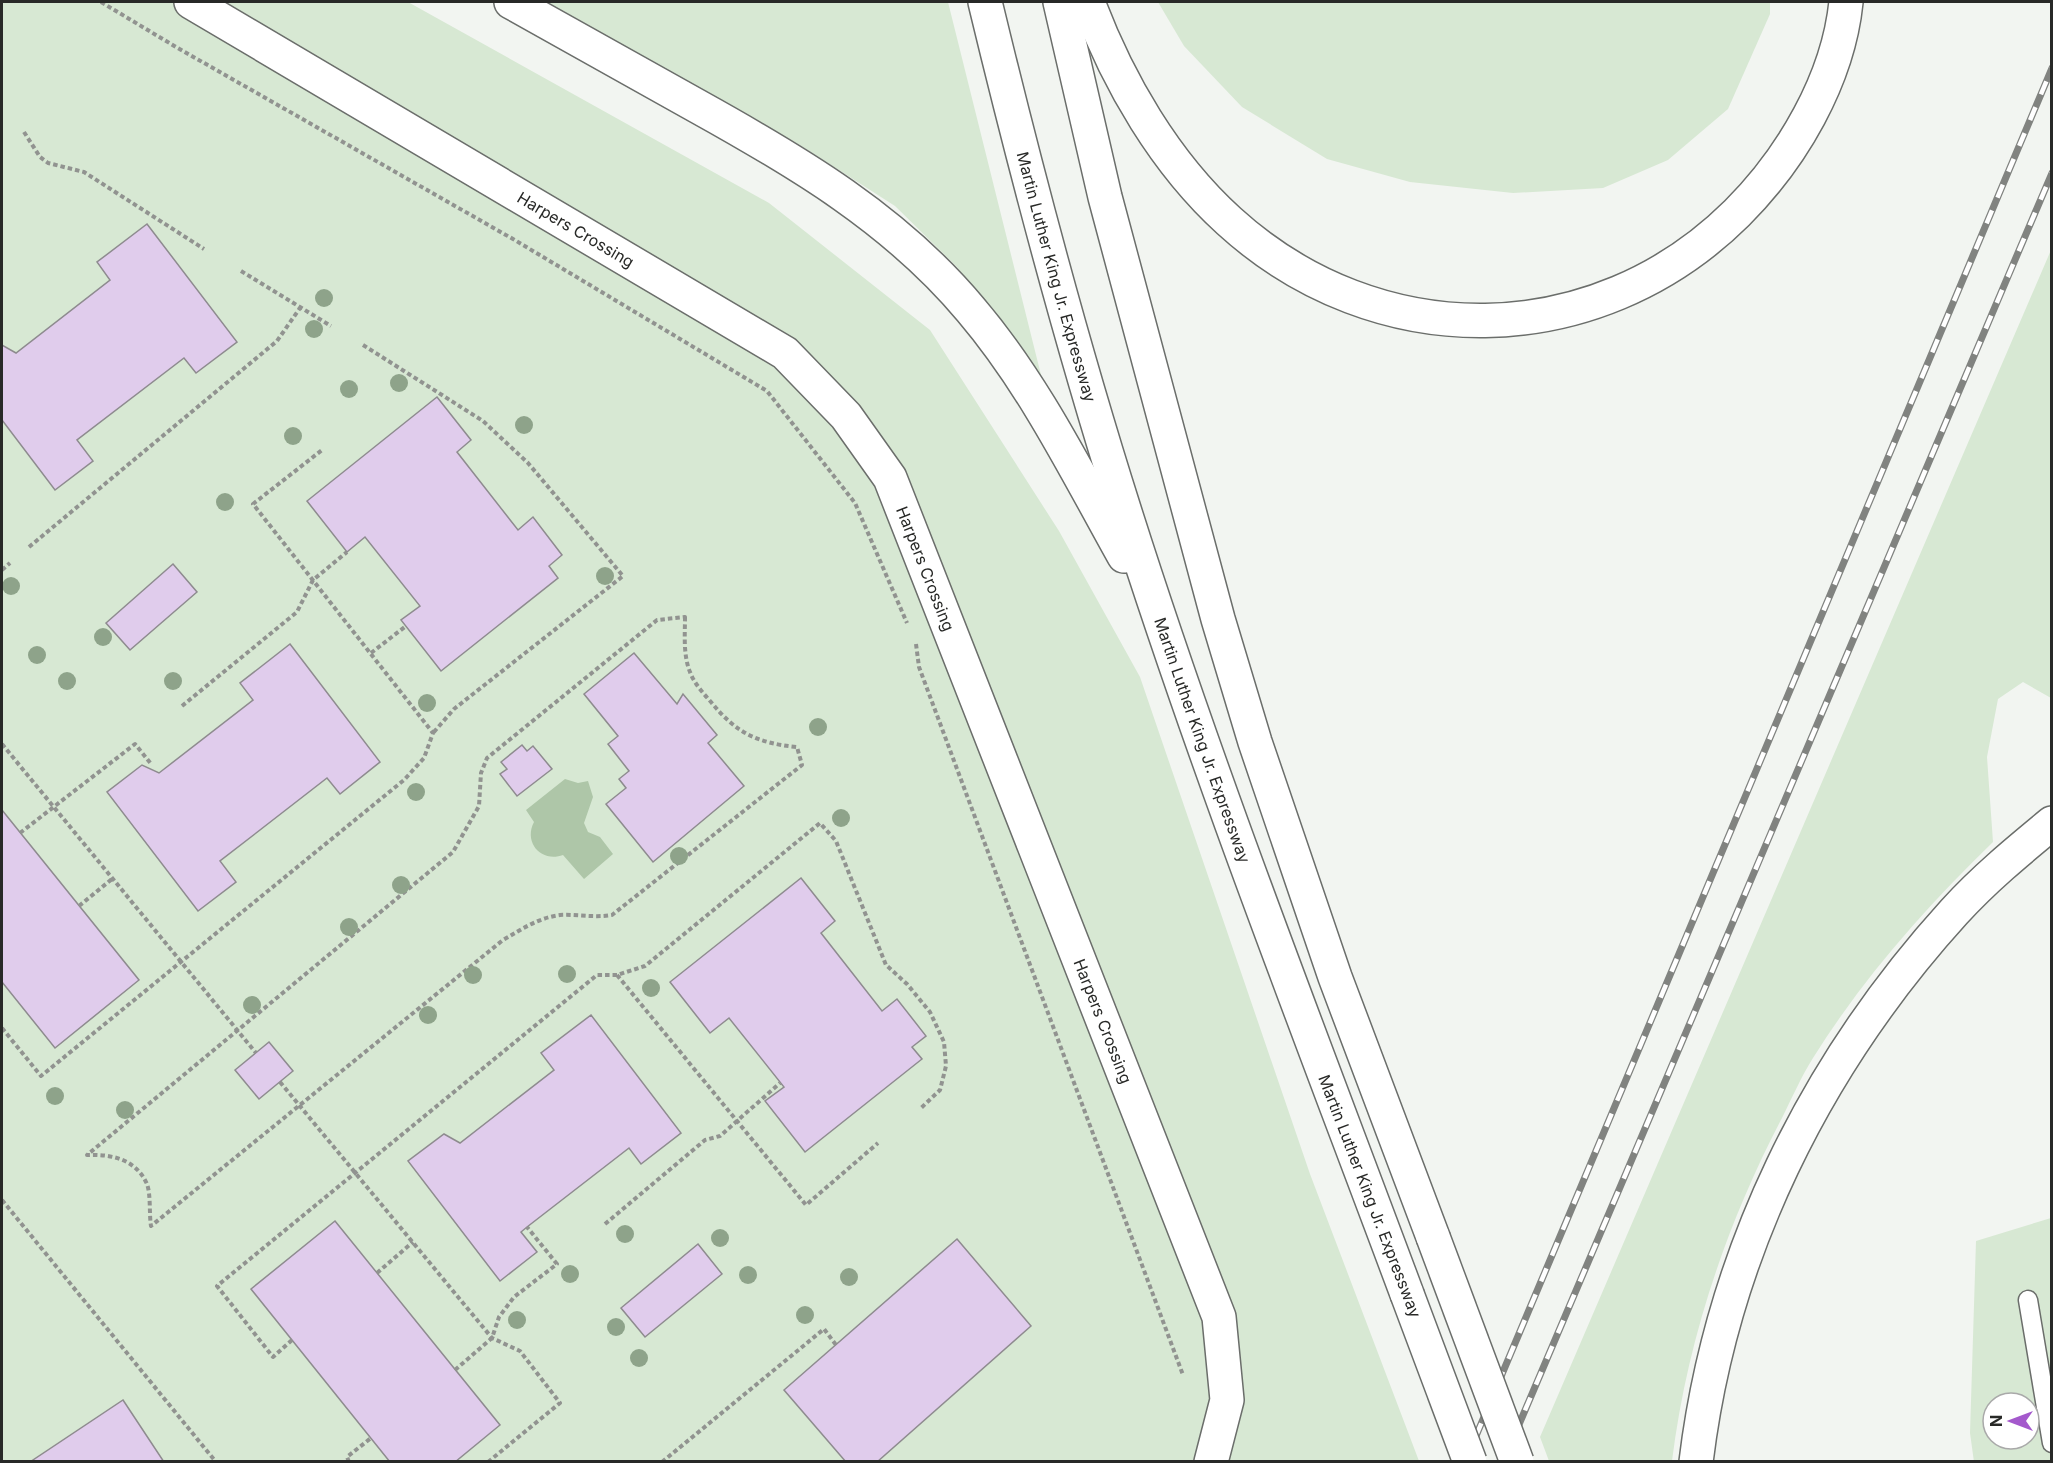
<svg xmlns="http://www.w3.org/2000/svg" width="2053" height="1463" viewBox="0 0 2053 1463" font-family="Inter,sans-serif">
  <rect width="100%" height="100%" fill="#f2f5f1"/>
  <g fill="#d7e8d3" fill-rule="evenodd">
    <path d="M2 2H408L769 203 930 330 1059 531 1140 677 1310 1174 1419 1461 2 1462Z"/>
    <path d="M547 2H948L1042 379 957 267 895 206 803 147Z"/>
    <path d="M1158 2H1770V14L1728 109 1668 160 1603 188 1513 193 1410 182 1327 159 1242 107 1184 46Z"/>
    <path d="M2051 250V698L2023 682 1998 699 1987 757 1993 842C1926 907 1863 978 1813 1058 1801 1077 1792 1098 1782 1118 1726 1225 1687 1341 1672 1461H1549L1540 1437Z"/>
    <path d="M2051 1218V1461L1974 1462 1970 1433 1976 1241ZM1993 1403H2029V1439H1993Z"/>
  </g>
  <path fill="#aec6a8" d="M565 779 578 783 588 781 593 797 584 823 588 832 600 837 613 854 584 879 563 855C542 863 523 843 534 822L526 810Z"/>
  <g fill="#e0ccec" stroke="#8e8b8f" stroke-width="1.5">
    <path d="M147 224 237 342 196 373 184 358 77 440 93 461 55 490 2 420V345L16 353 110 280 97 262Z"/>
    <path d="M437 397 471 440 457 452 518 530 533 517 562 555 549 566 558 578 441 671 401 620 420 606 365 537 347 552 307 501Z"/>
    <path d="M173 564 197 592 130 650 106 623Z"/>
    <path d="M290 644 380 762 340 794 327 778 220 861 236 882 198 911 107 792 142 765 159 773 253 700 240 683Z"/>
    <path d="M634 653 677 704 683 694 717 735 708 743 744 786 653 862 606 804 626 788 619 779 629 771 608 744 618 736 584 694Z"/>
    <path d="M522 745 527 751 533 746 552 769 517 796 500 774 507 769 501 762Z"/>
    <path d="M2 810 139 980 55 1048 2 982Z"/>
    <path d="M801 878 835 921 821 933 882 1011 897 999 926 1036 912 1047 922 1059 805 1152 765 1101 784 1087 729 1018 710 1033 670 982Z"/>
    <path d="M591 1015 681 1133 641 1164 629 1148 527 1227 521 1232 537 1252 500 1281 408 1161 444 1134 460 1143 554 1070 541 1053Z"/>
    <path d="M269 1042 293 1071 259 1099 235 1070Z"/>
    <path d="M335 1221 500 1425 455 1462H390L251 1289Z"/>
    <path d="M957 1239 1031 1326 877 1462H846L784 1390Z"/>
    <path d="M698 1244 722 1274 645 1337 621 1308Z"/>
    <path d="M123 1400 164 1462H30Z"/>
  </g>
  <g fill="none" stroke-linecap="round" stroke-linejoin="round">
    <g stroke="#6b6e6b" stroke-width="21">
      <path id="service" d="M2028 1300 2052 1443"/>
    </g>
    <g stroke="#6b6e6b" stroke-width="36">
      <g id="minor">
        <path id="s1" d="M191 2 785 353 846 416 890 478 1219 1317 1227 1400 1211 1462"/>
      </g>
    </g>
    <g stroke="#6b6e6b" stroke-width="36">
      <g id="motorway">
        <path d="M511 2C573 36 635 71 697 106 798 162 896 220 971 310 1034 384 1077 472 1124 556"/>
        <path id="s2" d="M985 2C1026 172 1071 342 1124 509 1208 774 1310 1034 1407 1294"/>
        <path d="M1060 2 1105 197 1218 619 1255 742 1335 977 1433 1237"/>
        <path d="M1088 2C1118 82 1165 163 1229 221 1377 356 1595 354 1737 213 1792 158 1838 80 1846 2"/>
        <path d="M1696 1462C1721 1255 1815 1065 1954 912 1984 879 2018 851 2052 823"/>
      </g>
    </g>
    <g stroke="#919390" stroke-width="4" stroke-dasharray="4.5 3" stroke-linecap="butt">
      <path d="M101 2 176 47 513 239 767 391 855 503 907 623"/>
      <path d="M24 132 40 157 48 163 84 172 204 249"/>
      <path d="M241 271 331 326"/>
      <path d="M363 345 483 421 528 463 623 576 454 709 433 733"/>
      <path d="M29 547 277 341 300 308"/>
      <path d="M2 570 10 563"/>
      <path d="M685 617C685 634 683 655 690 672 694 683 703 693 711 702 736 733 757 743 797 747L802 765 612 915C594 918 577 914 560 915 538 918 522 929 503 940L151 1226C149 1214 151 1195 147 1184 136 1159 111 1154 87 1155L453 852 479 806 481 773 487 758 657 620Z"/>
      <path d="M916 644 919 667 1183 1375"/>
      <path d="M371 653 406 626"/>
      <path d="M182 706 297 612 313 580 347 552"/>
      <path d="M2 744 256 1053"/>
      <path d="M20 833 135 744 152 765"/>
      <path d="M79 906 112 879"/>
      <path d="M617 975 806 1205 878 1143"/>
      <path d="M2 1028 41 1076 404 780 424 758 433 733 253 504 322 450"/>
      <path d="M280 1082 492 1338 520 1351 560 1403 488 1462"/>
      <path d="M2 1200 216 1462"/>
      <path d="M605 1224 705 1140 720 1136 780 1083"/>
      <path d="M377 1273 413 1242"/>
      <path d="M292 1340 273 1357 217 1286 597 975H617L645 966 820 823 836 841 886 965 907 984 930 1012 944 1042 946 1066 940 1090 920 1109"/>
      <path d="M455 1370 492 1338 499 1317 514 1297 557 1264 527 1227"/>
      <path d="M349 1462 347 1457 371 1438"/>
      <path d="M662 1462 824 1329 836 1345"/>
    </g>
    <use href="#service" stroke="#fff" stroke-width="18"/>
    <use href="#minor" stroke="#fff" stroke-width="33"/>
    <use href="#motorway" stroke="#fff" stroke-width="33"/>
    <g stroke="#818380" stroke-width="7">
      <g id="rail">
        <path d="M1465 1462 2052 68"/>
        <path d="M1503 1462 2052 173"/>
      </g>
    </g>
    <use href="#rail" stroke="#fff" stroke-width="4.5" stroke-dasharray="14" stroke-linecap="butt"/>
    <g stroke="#6b6e6b" stroke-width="36" stroke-linecap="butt">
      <g id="motorway-bridge">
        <path d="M1433 1237 1517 1462"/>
        <path d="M1407 1294 1470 1462"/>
      </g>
    </g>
    <use href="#motorway-bridge" stroke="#fff" stroke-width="33"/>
  </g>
  <g fill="#8ea38a">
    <circle cx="324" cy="298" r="9"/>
    <circle cx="314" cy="329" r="9"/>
    <circle cx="399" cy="383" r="9"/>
    <circle cx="349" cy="389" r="9"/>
    <circle cx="524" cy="425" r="9"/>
    <circle cx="293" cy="436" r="9"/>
    <circle cx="225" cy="502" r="9"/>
    <circle cx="605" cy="576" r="9"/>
    <circle cx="11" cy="586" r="9"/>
    <circle cx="103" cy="637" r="9"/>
    <circle cx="37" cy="655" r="9"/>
    <circle cx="67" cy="681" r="9"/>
    <circle cx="173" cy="681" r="9"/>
    <circle cx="427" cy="703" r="9"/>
    <circle cx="818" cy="727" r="9"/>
    <circle cx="416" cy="792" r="9"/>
    <circle cx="841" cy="818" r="9"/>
    <circle cx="679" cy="856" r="9"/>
    <circle cx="401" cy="885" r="9"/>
    <circle cx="349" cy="927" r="9"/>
    <circle cx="567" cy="974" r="9"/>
    <circle cx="473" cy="975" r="9"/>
    <circle cx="651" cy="988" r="9"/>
    <circle cx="252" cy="1005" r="9"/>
    <circle cx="428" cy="1015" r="9"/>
    <circle cx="55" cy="1096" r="9"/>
    <circle cx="125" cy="1110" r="9"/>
    <circle cx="625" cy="1234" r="9"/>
    <circle cx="720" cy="1238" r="9"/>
    <circle cx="570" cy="1274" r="9"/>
    <circle cx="748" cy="1275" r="9"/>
    <circle cx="849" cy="1277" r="9"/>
    <circle cx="805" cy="1315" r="9"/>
    <circle cx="517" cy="1320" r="9"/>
    <circle cx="616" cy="1327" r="9"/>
    <circle cx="639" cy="1358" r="9"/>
  </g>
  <g text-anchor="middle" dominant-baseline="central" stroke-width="6" stroke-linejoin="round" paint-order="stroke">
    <g font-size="16" fill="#282927" stroke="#fff">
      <text stroke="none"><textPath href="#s1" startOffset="447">Harpers Crossing</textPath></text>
      <text stroke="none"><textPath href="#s2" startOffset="284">Martin Luther King Jr. Expressway</textPath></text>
      <text stroke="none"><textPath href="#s1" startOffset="951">Harpers Crossing</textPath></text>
      <text stroke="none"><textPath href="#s2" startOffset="770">Martin Luther King Jr. Expressway</textPath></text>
      <text stroke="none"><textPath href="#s1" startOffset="1437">Harpers Crossing</textPath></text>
      <text transform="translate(1370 1196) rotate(69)">Martin Luther King Jr. Expressway</text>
    </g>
  </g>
  <rect width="2053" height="1463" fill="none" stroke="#282927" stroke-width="6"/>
  <g transform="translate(2011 1421) rotate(270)"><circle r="28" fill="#ffffff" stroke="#a9a9a9" stroke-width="1.5"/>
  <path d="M0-4.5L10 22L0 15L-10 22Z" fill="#a459cc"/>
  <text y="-9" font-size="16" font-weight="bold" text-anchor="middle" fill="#282927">N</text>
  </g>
</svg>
